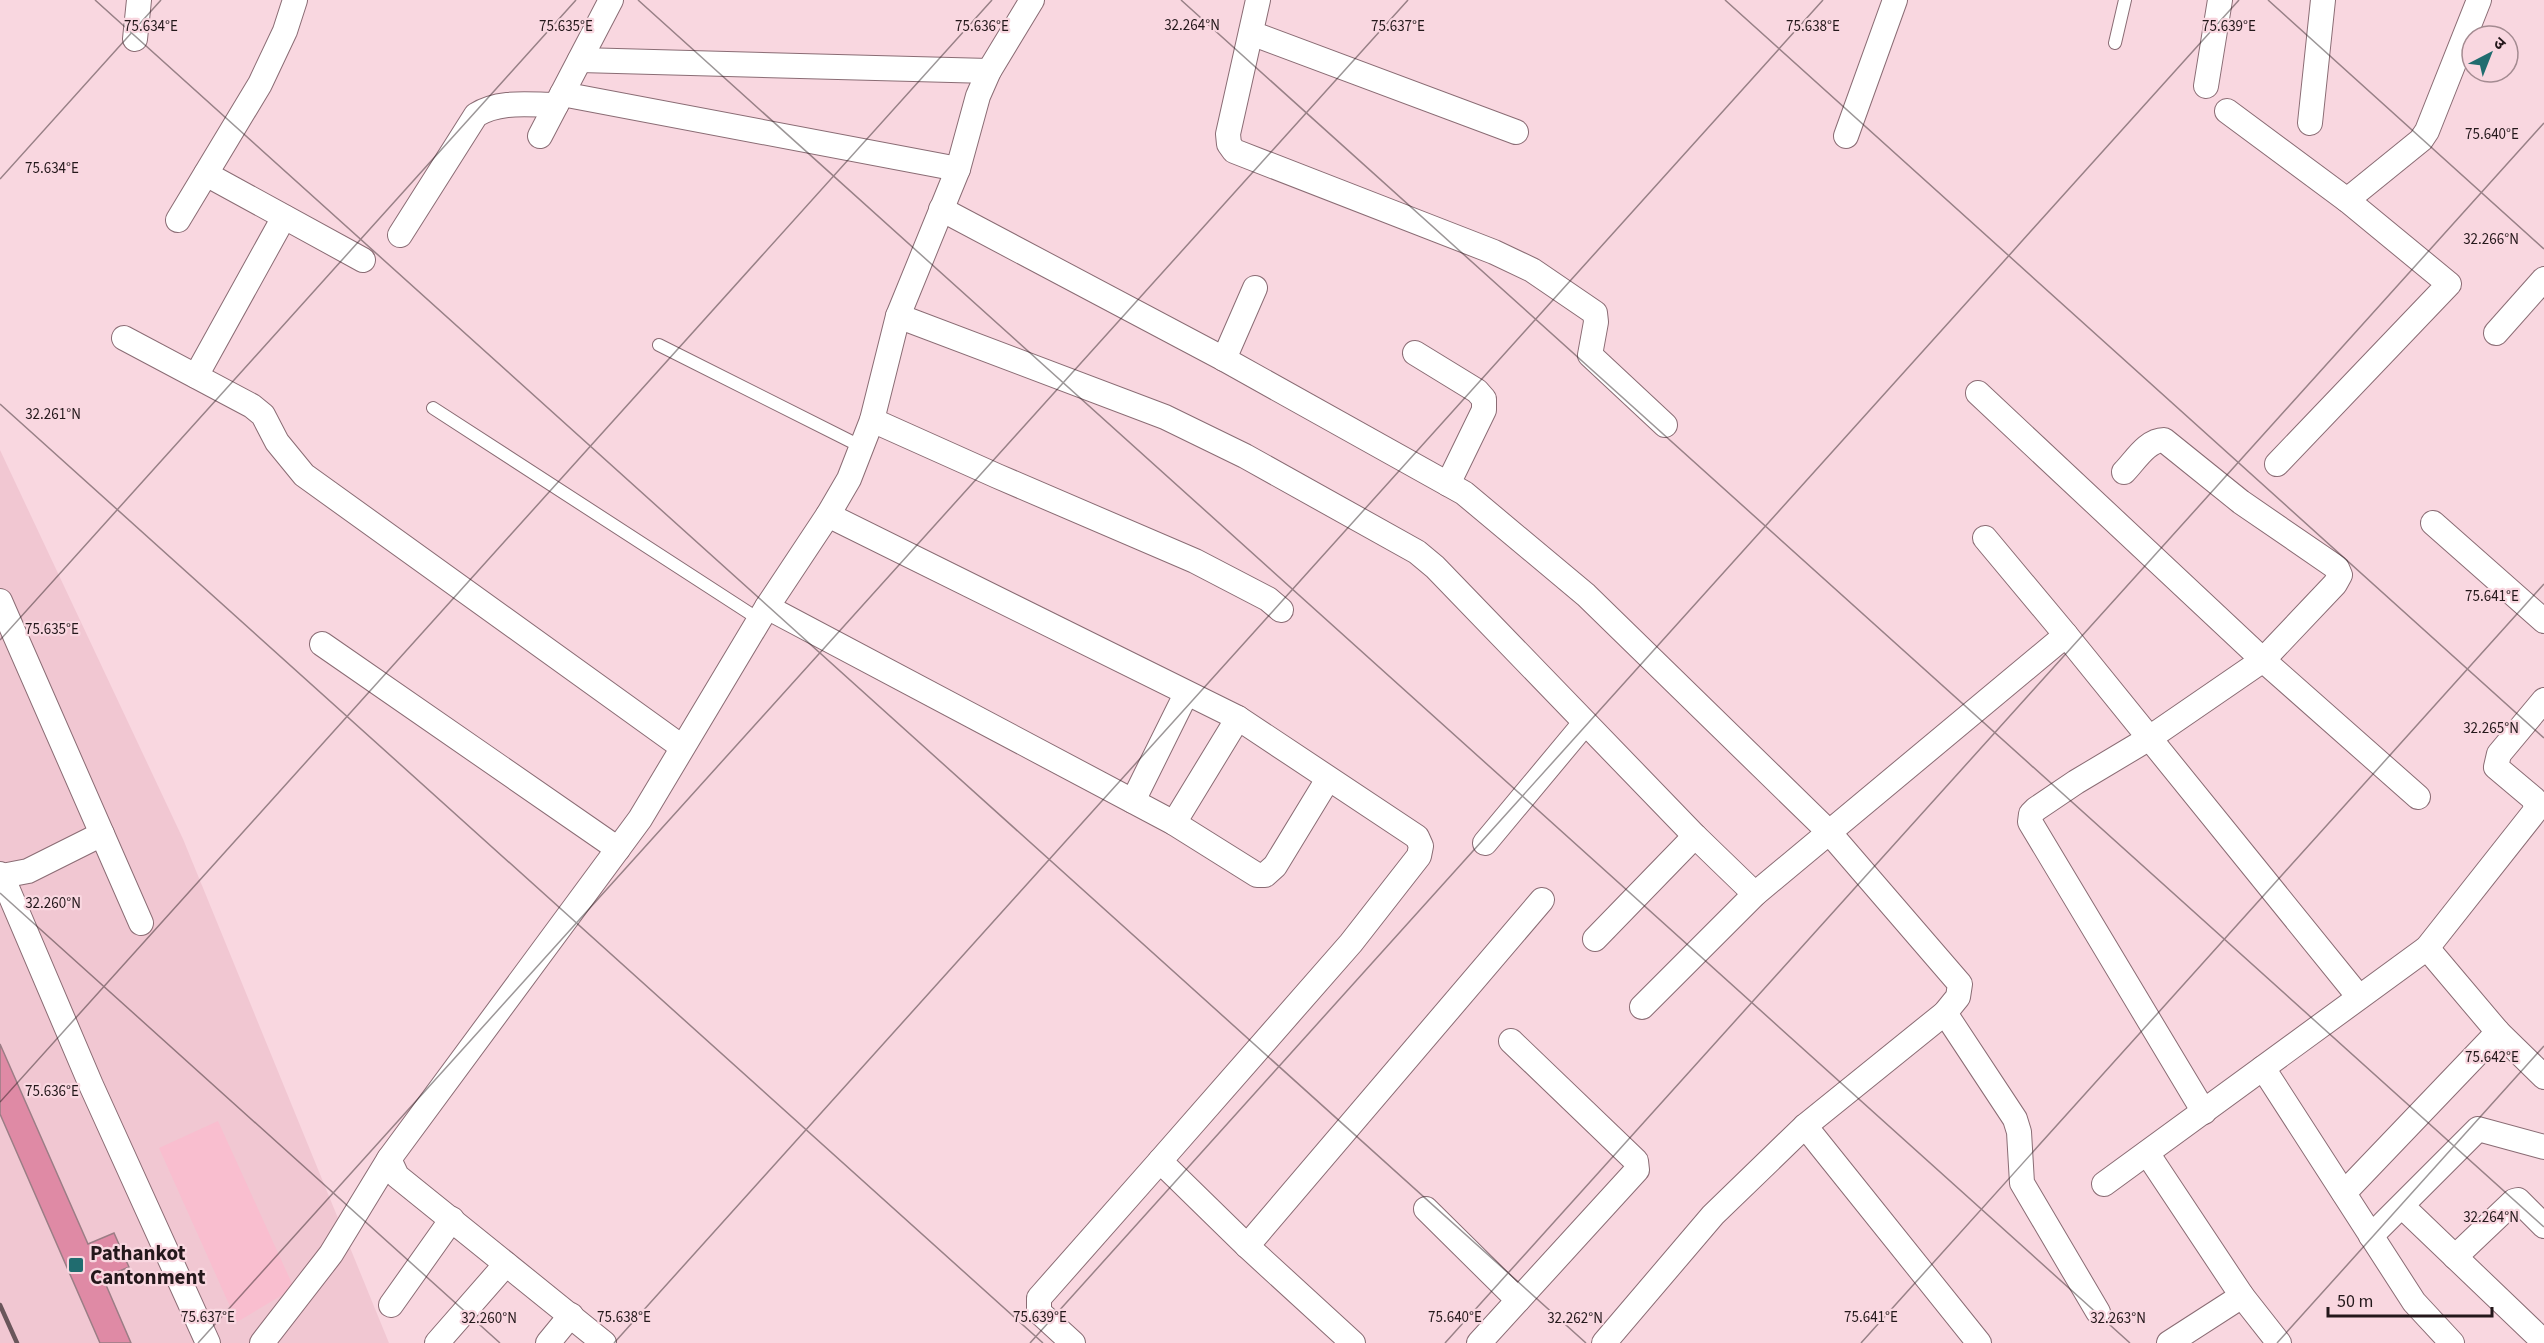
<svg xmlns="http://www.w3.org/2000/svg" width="2544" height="1343" viewBox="0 0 2544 1343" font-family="'Source Sans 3','Noto Sans Devanagari',sans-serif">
  <rect width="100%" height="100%" fill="#f9d7e0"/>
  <path fill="#f1c7d2" d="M0 450 183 839 389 1343H0Z"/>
  <path fill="#f9becf" d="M218 1121 294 1288 237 1322 159 1148Z"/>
  <path fill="#df8aa5" stroke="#9b7d85" stroke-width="1.5" d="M0 1044 88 1244 114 1233 129 1267 103 1278 131 1343H100L0 1114Z"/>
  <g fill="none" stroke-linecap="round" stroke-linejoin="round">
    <g stroke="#8a6c74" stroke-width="14">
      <g id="lane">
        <path d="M2115 43 2125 0"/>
        <path d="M659 345 862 447"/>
        <path d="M433 408 760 620"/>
      </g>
    </g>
    <g stroke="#8a6c74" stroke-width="26">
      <g id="street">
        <path d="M1258 0 1228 134 1229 144 1234 151 1494 252 1532 270 1595 313 1596 322 1590 355 1665 425"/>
        <path d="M1251 33 1516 132"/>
        <path d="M135 39 139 0"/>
        <path d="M580 60 989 71"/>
        <path d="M2206 86 2220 0"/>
        <path d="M562 94 958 169"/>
        <path d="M2227 111 2347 200 2449 284 2277 464"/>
        <path d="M2310 123 2323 0"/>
        <path d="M540 136 611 0"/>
        <path d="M1846 136 1895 0"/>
        <path d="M206 174 363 260"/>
        <path d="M2347 200 2421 140 2427 131 2479 0"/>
        <path d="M941 209 1224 359 1464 493 1586 595 1828 831 1960 984 1958 997 1945 1013 1805 1126 1713 1215 1604 1343"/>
        <path d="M178 220 260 84 285 31 295 0"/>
        <path d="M400 235 476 115C500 100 530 105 556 105"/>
        <path d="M898 316 1165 417 1245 456 1417 552 1435 567 1695 836 1755 894"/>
        <path d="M2496 333 2544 279"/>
        <path d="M124 338 252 406 263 415 277 442 304 475 682 747"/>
        <path d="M1415 353 1477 391 1484 399V410L1448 484"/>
        <path d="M1224 359 1255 288"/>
        <path d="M196 376 284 217"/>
        <path d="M1978 393 2263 660 2418 797"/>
        <path d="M872 420 997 476 1195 561 1268 599 1281 610"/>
        <path d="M2124 472C2135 461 2147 440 2164 440L2241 502 2337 568 2340 575 2335 584 2263 660 2148 739 2076 782 2036 809 2031 814 2030 822 2204 1112"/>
        <path d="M828 515 1238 718 1417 837 1421 846 1419 856 1351 943 1160 1161 1247 1246 1353 1343"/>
        <path d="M2433 523 2544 621"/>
        <path d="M1985 538 2066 635 2359 997"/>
        <path d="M0 601 141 923"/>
        <path d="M767 607 1174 823 1257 875H1265L1275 866 1328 779"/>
        <path d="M322 644 618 849"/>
        <path d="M1133 801 1186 694"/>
        <path d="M1174 823 1238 718"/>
        <path d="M1485 843 1585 723"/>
        <path d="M0 874 2 876 28 871 102 834"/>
        <path d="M2 876 91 1085 208 1343"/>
        <path d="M1595 939 1695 836"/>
        <path d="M2427 948 2498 1032 2544 1077"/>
        <path d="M1642 1007 1755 894 2066 635"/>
        <path d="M1945 1013 2015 1119 2019 1132 2022 1183 2098 1312"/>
        <path d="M2263 1068 2414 1302 2452 1343"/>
        <path d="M1805 1126 1979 1343"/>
        <path d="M2147 1153 2242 1296 2279 1343"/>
        <path d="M2104 1184 2427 948 2536 810 2534 799 2496 767 2499 754 2544 700"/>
        <path d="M2344 1193 2498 1032"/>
        <path d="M2402 1206 2544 1342"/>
        <path d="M1426 1209 1518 1300"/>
        <path d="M2371 1236 2478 1129 2544 1147"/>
        <path d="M1247 1246 1542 900"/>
        <path d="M2455 1257 2514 1201 2518 1200 2544 1226"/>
        <path d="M391 1305 452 1219"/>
        <path d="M262 1343 331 1254 389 1159"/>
        <path d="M437 1343 506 1264"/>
        <path d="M548 1343 571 1315"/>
        <path d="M604 1343 397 1176 389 1159 640 819 767 607 828 515 849 479 872 420 898 316 958 169 978 96 989 71 1032 0"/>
        <path d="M1073 1343 1039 1312V1298L1160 1161"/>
        <path d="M1479 1343 1637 1170 1636 1161 1511 1041"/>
        <path d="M2169 1343 2242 1296"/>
      </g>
    </g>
    <use href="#lane" stroke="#fff" stroke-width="12"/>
    <use href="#street" stroke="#fff" stroke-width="24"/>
    <path stroke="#6a565b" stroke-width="4.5" d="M0 1305 17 1343"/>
  </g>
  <path fill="none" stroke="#24181b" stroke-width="1.5" stroke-opacity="0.45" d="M95 0 1586 1343M638 0 2130 1343M1181 0 2544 1227M1725 0 2544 738M2268 0 2544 249M0 179 161 0M0 404 1043 1343M0 640 576 0M0 893 500 1343M0 1102 992 0M198 1343 1408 0M614 1343 1823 0M1030 1343 2239 0M1445 1343 2544 123M1861 1343 2544 584M2277 1343 2544 1046"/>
  <rect fill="#206c6f" stroke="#f9d7e0" stroke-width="2" x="68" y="1257" width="16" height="16" rx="3"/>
  <g text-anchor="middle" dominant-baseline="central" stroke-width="4.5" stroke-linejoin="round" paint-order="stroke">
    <g font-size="21" font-weight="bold" fill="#24181b" stroke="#f9d7e0" text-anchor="start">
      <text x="90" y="1253">Pathankot<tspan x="90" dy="24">Cantonment</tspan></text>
    </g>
  </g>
  <g font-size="15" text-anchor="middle" fill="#24181b" stroke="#f9d7e0" stroke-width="4.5" stroke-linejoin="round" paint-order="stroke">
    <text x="1192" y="30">32.264°N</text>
    <text x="151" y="31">75.634°E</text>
    <text x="566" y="31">75.635°E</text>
    <text x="982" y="31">75.636°E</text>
    <text x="1398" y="31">75.637°E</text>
    <text x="1813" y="31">75.638°E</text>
    <text x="2229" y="31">75.639°E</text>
    <text x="2492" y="139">75.640°E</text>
    <text x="52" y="173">75.634°E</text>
    <text x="2491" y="244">32.266°N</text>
    <text x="53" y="419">32.261°N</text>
    <text x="2492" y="601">75.641°E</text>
    <text x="52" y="634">75.635°E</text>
    <text x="2491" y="733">32.265°N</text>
    <text x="53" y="908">32.260°N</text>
    <text x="2492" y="1062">75.642°E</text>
    <text x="52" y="1096">75.636°E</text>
    <text x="2491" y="1222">32.264°N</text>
    <text x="208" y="1322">75.637°E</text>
    <text x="624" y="1322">75.638°E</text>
    <text x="1040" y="1322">75.639°E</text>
    <text x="1455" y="1322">75.640°E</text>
    <text x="1871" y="1322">75.641°E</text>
    <text x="489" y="1323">32.260°N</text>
    <text x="1575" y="1323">32.262°N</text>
    <text x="2118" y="1323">32.263°N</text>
  </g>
  <g transform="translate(2490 54) rotate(42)"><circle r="28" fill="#f9d7e0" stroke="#a48b91" stroke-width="1.5"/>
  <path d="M0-4.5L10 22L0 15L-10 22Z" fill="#206c6f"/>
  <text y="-9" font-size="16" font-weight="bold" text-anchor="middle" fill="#24181b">उ</text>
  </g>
  <path d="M2328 1307v9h164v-9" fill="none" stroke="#24181b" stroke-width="3"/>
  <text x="2337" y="1307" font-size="18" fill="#24181b" stroke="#f9d7e0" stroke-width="4.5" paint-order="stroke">50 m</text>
</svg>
